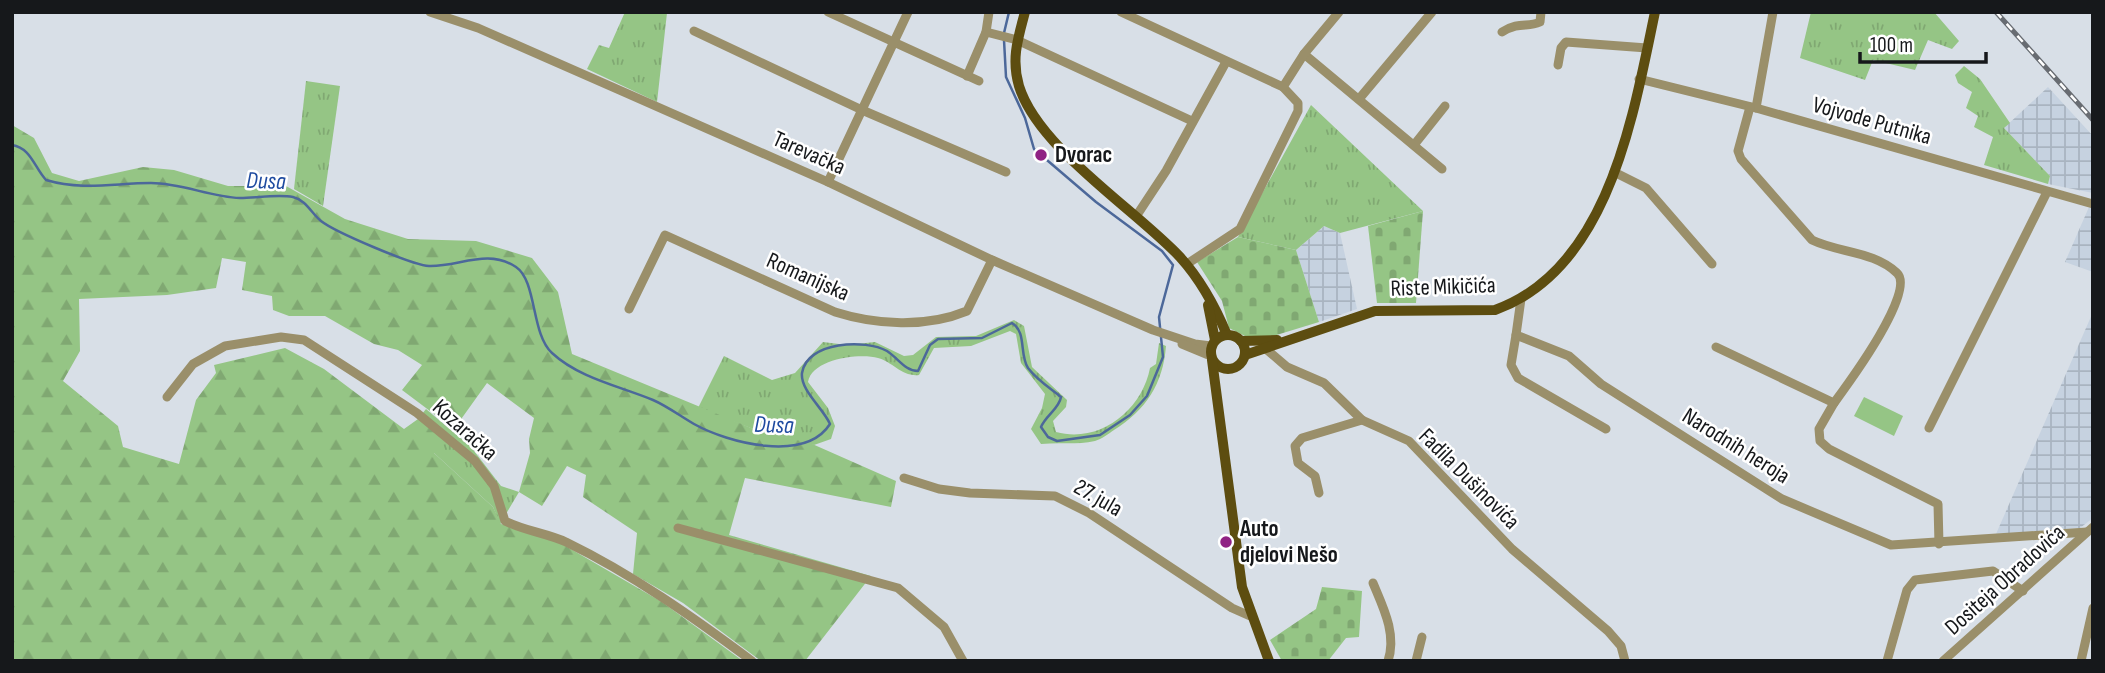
<svg xmlns="http://www.w3.org/2000/svg" width="2105" height="673" viewBox="0 0 2105 673" font-family="'Sofia Sans Condensed',sans-serif">
  <defs>
    <pattern id="industrial-grid" width="8" height="8" patternUnits="userSpaceOnUse" patternTransform="scale(1.75)"><rect width="8" height="8" fill="#c6d2e0"/><path d="M0 4h8M4 0v8" fill="none" stroke="#a9b4c0"/></pattern>
    <pattern id="grass-tufts" width="24" height="20" patternUnits="userSpaceOnUse" patternTransform="scale(1.75)"><rect width="24" height="20" fill="#95c585"/><path d="M3 7l-1-3M5 7V3M7 7l1-3M15 17l-1-3M17 17v-4M19 17l1-3" fill="none" stroke="#80a872"/></pattern>
    <pattern id="forest-firs" width="22" height="20" patternUnits="userSpaceOnUse" patternTransform="scale(1.75)"><rect width="22" height="20" fill="#95c585"/><path d="M5 1l3.5 6h-7zM16 11l3.5 6h-7z" fill="#80a872"/></pattern>
    <pattern id="cemetery-stones" width="16" height="16" patternUnits="userSpaceOnUse" patternTransform="scale(1.75)"><rect width="16" height="16" fill="#95c585"/><path d="M2 7V4a2 2 0 0 1 4 0v3zM10 15v-3a2 2 0 0 1 4 0v3z" fill="#80a872"/></pattern>
  </defs>
  <rect width="100%" height="100%" fill="#d8dfe7"/>
  <g fill="url(#industrial-grid)">
    <path d="M2048 87 2093 136V193L2048 184 2050 176 2004 128Z"/>
    <path d="M2089 207 2093 209V272L2065 262Z"/>
    <path d="M1324 226 1340 233 1357 309 1319 322 1296 250Z"/>
    <path d="M2093 312V518L2080 528 1996 534Z"/>
  </g>
  <g fill="url(#grass-tufts)">
    <path d="M625 12 667 13 657 102 587 69 599 45 609 48Z"/>
    <path d="M1811 12H1934L1959 41 1952 49 1928 40 1915 70 1873 60 1865 80 1800 58Z"/>
    <path d="M1964 66 1980 79 2010 123 2004 128 2050 176 2048 184 1984 165 1993 137 1974 127 1978 116 1966 108 1972 92 1958 83 1955 75Z"/>
    <path d="M306 81 340 86 323 206 294 189Z"/>
    <path d="M1311 105 1423 211 1340 233 1324 226 1296 250 1238 237Z"/>
    <path d="M1014 320 1024 326 1032 367 1067 400 1066 407 1053 421 1056 432C1100 444 1142 410 1150 368L1156 364 1159 343 1166 346C1163 384 1146 410 1114 430 1108 434 1102 439 1095 441 1077 445 1059 442 1041 444L1031 429 1042 408 1045 394 1021 363 1016 334 1010 331 971 346 934 348 919 375C902 377 893 362 878 358 859 353 812 359 808 382L828 408 835 426 831 439 814 445 756 430 698 408 724 356 772 380 795 373 823 342 847 345 875 342 904 356 913 355 936 337 976 336Z"/>
    <path d="M426 409 471 447 501 486 519 492 500 524 493 507 434 453 418 419Z"/>
  </g>
  <path fill="url(#forest-firs)" d="M12 125 34 138 52 173 79 181 143 167 174 170 228 186H286L345 219 408 239 476 241 532 258 558 292 572 354 756 430 810 443 896 481 891 507 745 478 729 535 871 576 805 661H761L683 603 633 574 637 533 583 497 586 475 567 466 542 506 519 492 530 453 529 439 534 418 487 383 454 429 402 390 422 365 398 350 374 344 325 316H289L273 310 272 296 242 290 246 262 222 258 216 288 167 295 79 299 80 351 63 381 118 426 123 447 179 464 196 400 216 373 214 365 285 348 324 369 404 429 418 419 442 437 434 453 493 507 501 524 550 537 662 602 743 661H12Z"/>
  <g fill="url(#cemetery-stones)">
    <path d="M1423 211 1416 303H1377L1368 226Z"/>
    <path d="M1238 237 1296 250 1319 322 1270 337 1249 338 1229 328 1222 301 1197 262Z"/>
    <path d="M1322 587 1362 591 1359 637 1346 638 1328 661H1282L1270 640 1316 609Z"/>
  </g>
  <path fill="#95c585" d="M1864 397 1903 416 1894 436 1854 416Z"/>
  <g fill="none" stroke-linecap="round" stroke-linejoin="round">
    <g stroke="#4c689a" stroke-width="2.5">
      <path d="M1004 33 1009 12"/>
      <path d="M12 145C31 148 34 167 46 180 83 191 115 183 151 183 182 183 210 197 240 198 257 198 277 194 293 197 306 200 312 214 321 221 335 232 412 265 429 266 459 267 487 248 516 267 537 281 531 334 552 353 579 378 619 386 653 400 667 406 680 416 694 424 728 443 805 463 830 424 823 408 800 390 802 373 807 341 866 339 887 351 898 358 905 371 918 371L930 345 938 339 982 338 1012 323C1027 332 1019 354 1028 368 1037 380 1050 388 1061 397 1059 409 1046 415 1041 427L1048 437 1057 441 1100 435 1130 415 1147 396 1163 357 1159 317 1173 265 1162 251 1096 202 1034 149 1025 118 1006 77 1004 40"/>
    </g>
    <g stroke="#9a8f6a" stroke-width="9">
      <path d="M430 12 478 28 626 93 828 182 992 260 1153 330 1195 344 1211 346"/>
      <path d="M828 12 979 81"/>
      <path d="M1121 12 1283 87 1298 103V111L1240 229 1187 264"/>
      <path d="M694 31 862 110 1006 172"/>
      <path d="M986 32 1017 40 1192 121"/>
      <path d="M1502 32C1520 21 1527 28 1540 22L1541 12"/>
      <path d="M1304 54 1442 169"/>
      <path d="M1558 65 1561 48 1566 42 1647 48"/>
      <path d="M967 76 986 32 989 12"/>
      <path d="M1639 79 1756 108 2093 204"/>
      <path d="M1283 87 1304 54 1339 12"/>
      <path d="M1359 99 1432 12"/>
      <path d="M1756 108 1773 12"/>
      <path d="M1414 145 1445 106"/>
      <path d="M1614 172 1646 188 1712 264"/>
      <path d="M828 182 908 12"/>
      <path d="M1137 215 1166 171 1226 62"/>
      <path d="M1521 299 1516 335 1569 356 1601 384 1782 499 1891 545 2087 532"/>
      <path d="M629 309 665 235 835 312C876 325 926 328 967 311L992 260"/>
      <path d="M1516 335 1511 365 1518 378 1606 429"/>
      <path d="M1182 344 1211 356"/>
      <path d="M1716 347 1834 403C1848 384 1917 291 1897 273 1874 251 1839 253 1812 240L1741 159 1738 151 1750 107"/>
      <path d="M1266 349 1287 367 1324 383 1362 420 1409 441 1512 549 1608 631 1621 646 1625 661"/>
      <path d="M167 397 193 364 225 346 281 337 304 340 417 413 475 461 494 486 505 521C525 531 546 533 566 542 632 574 693 617 752 661"/>
      <path d="M1834 403 1819 429 1820 441 1829 449 1938 504 1939 544"/>
      <path d="M1929 428 2047 192"/>
      <path d="M904 478 939 489 970 493 1055 496 1089 513 1232 608 1250 616"/>
      <path d="M1319 493 1315 476 1298 463 1295 446 1302 438 1362 420"/>
      <path d="M678 528 898 588 944 627 963 661"/>
      <path d="M1373 583C1383 607 1397 634 1388 661"/>
      <path d="M1416 661 1422 637"/>
      <path d="M1887 661 1907 590 1915 580 1993 571 2023 591"/>
      <path d="M1943 661 2093 527"/>
      <path d="M2081 661 2093 608"/>
    </g>
    <g stroke="#5d4d10" stroke-width="10">
      <path d="M1025 12C1018 38 1011 59 1019 86 1038 148 1135 209 1180 257 1201 280 1215 306 1227 335"/>
      <path d="M1208 305 1215 340"/>
      <circle cx="1228" cy="352" r="17"/>
      <path d="M1241 341 1277 340"/>
      <path d="M1245 355 1375 311 1495 310C1609 269 1633 116 1655 12"/>
      <path d="M1212 360 1242 587 1269 661"/>
    </g>
    <g stroke="#686c72" stroke-width="5">
      <path id="rail" d="M1996 12 2093 120"/>
    </g>
    <use href="#rail" stroke="#fff" stroke-width="2.5" stroke-dasharray="8" stroke-linecap="butt"/>
  </g>
  <g fill="#902284" stroke="#fff" stroke-width="2.5">
    <circle cx="1041" cy="155" r="7"/>
    <circle cx="1226" cy="542" r="7"/>
  </g>
  <g text-anchor="middle" dominant-baseline="central" stroke-width="5" stroke-linejoin="round" paint-order="stroke">
    <g font-size="23" fill="#16181b" stroke="#fff">
      <text transform="translate(1872 121) rotate(16)">Vojvode Putnika</text>
      <text transform="translate(809 153) rotate(24)">Tarevačka</text>
      <text transform="translate(808 277) rotate(24)">Romanijska</text>
      <text transform="translate(1443 287) rotate(-2)">Riste Mikičića</text>
      <text transform="translate(465 430) rotate(42)">Kozaračka</text>
      <text transform="translate(1736 446) rotate(32)">Narodnih heroja</text>
      <text transform="translate(1469 479) rotate(45)">Fadila Dušinovića</text>
      <text transform="translate(1098 498) rotate(30)">27. jula</text>
      <text transform="translate(2005 580) rotate(-42)">Dositeja Obradovića</text>
    </g>
    <g font-size="23" font-weight="bold" fill="#16181b" stroke="#fff" text-anchor="start">
      <text x="1055" y="155">Dvorac</text>
      <text x="1240" y="529">Auto<tspan x="1240" dy="26">djelovi Nešo</tspan></text>
    </g>
    <g font-size="24" font-style="italic" fill="#1f4ba0" stroke="#fff">
      <text transform="translate(266 181) rotate(2)">Dusa</text>
      <text transform="translate(774 425) rotate(2)">Dusa</text>
    </g>
  </g>
  <rect width="2105" height="673" fill="none" stroke="#16181b" stroke-width="28"/>
  <path d="M1860 52v10h126v-10" fill="none" stroke="#16181b" stroke-width="3.5"/>
  <text x="1870" y="52" font-size="21" fill="#16181b" stroke="#ffffff" stroke-width="5" paint-order="stroke">100 m</text>
</svg>
